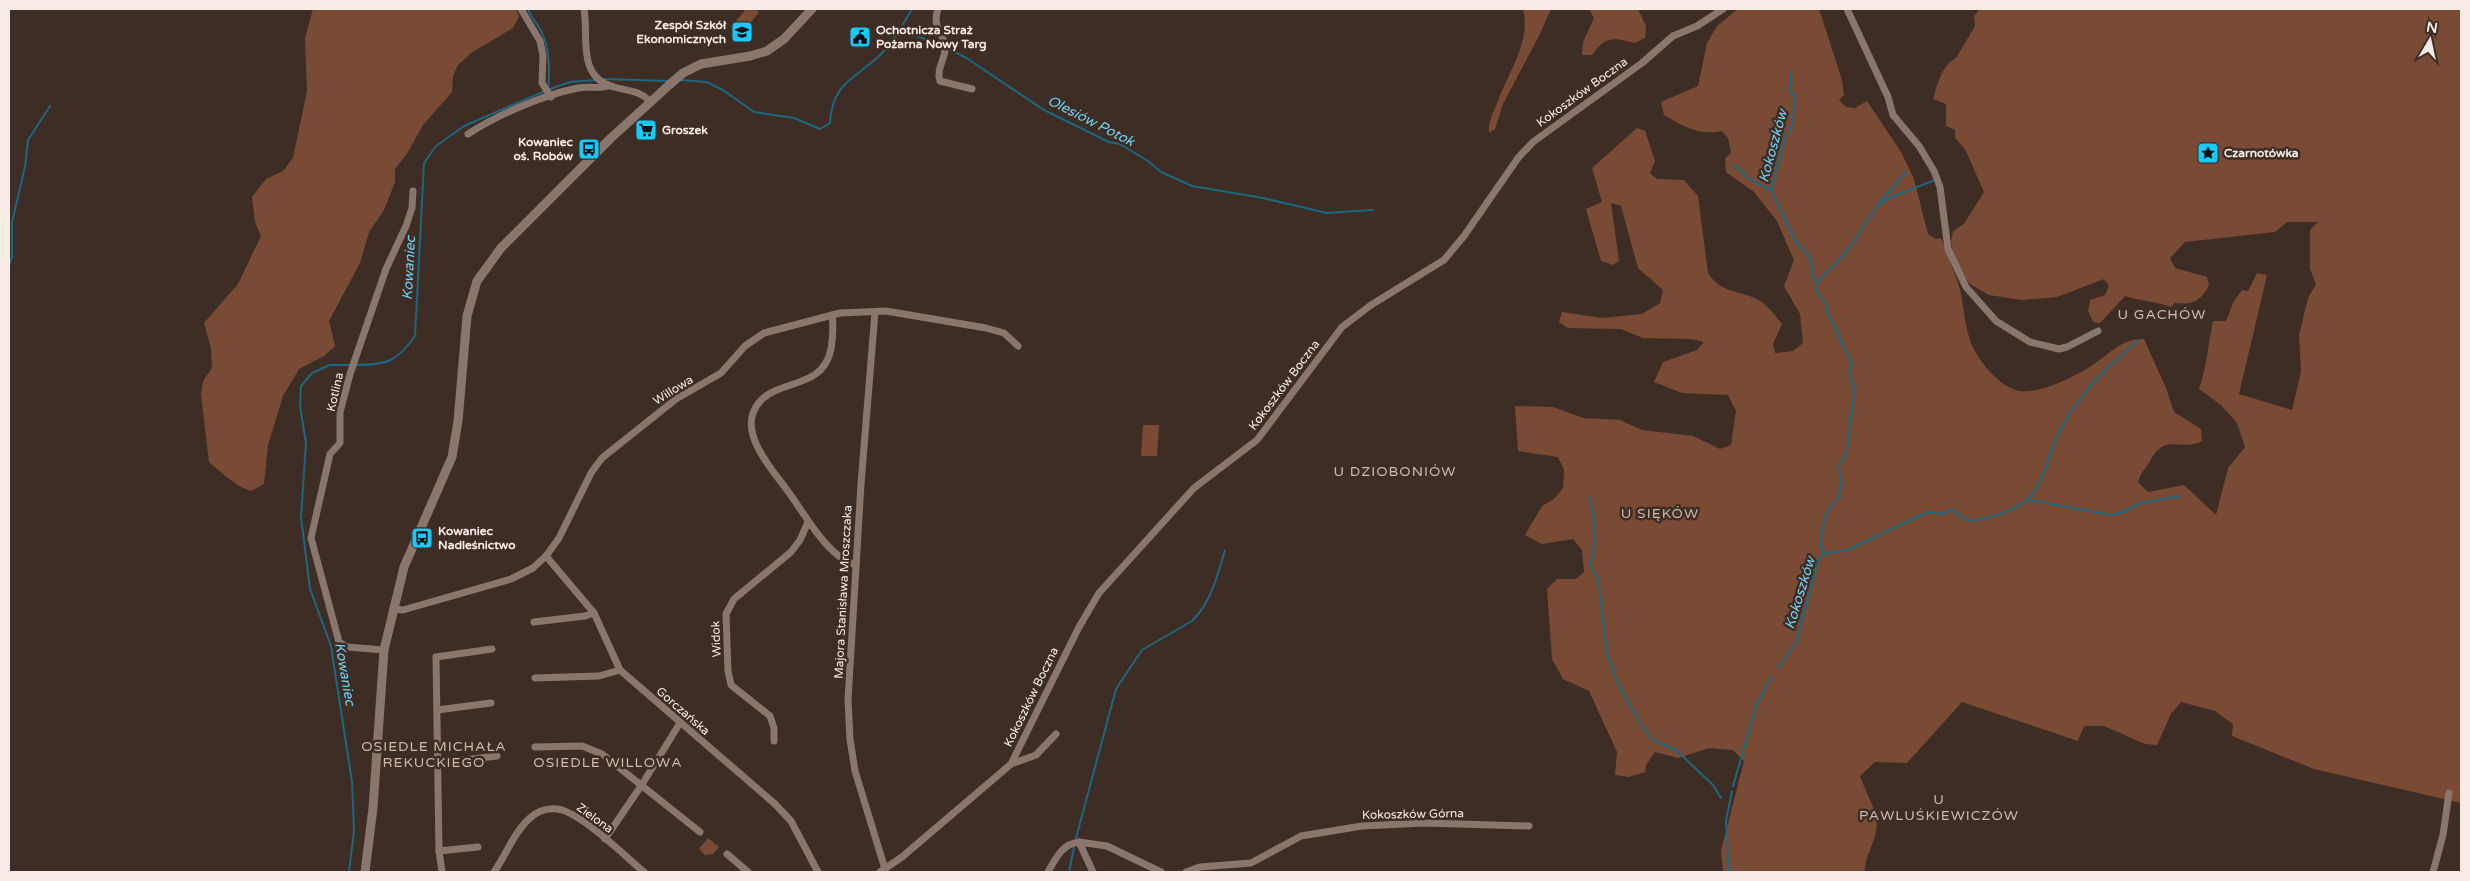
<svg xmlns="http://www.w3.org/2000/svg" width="2470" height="881" viewBox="0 0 2470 881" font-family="'Varela Round',sans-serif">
  <rect width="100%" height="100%" fill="#3e2d25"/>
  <g fill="#7a4b34">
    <path d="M313 9H516L519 16 513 28 471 53 458 65 453 76 452 92 423 125 408 152 395 169V182L384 210 369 232 360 263 329 321 335 346 324 356 299 369 283 396 268 445 264 484 251 491C235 486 222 473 209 462L201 394 203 381 212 368 211 348 204 323 238 284 261 236 255 222 252 197 266 179 283 171 293 158 307 91 305 38Z"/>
    <path d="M746 9H755L759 12 746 29 736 21Z"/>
    <path d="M1523 9H1551L1539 36 1503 104 1495 129 1489 133C1488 123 1492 115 1496 106 1506 76 1532 42 1523 9Z"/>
    <path d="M1589 9H1638L1646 26 1645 38 1634 43C1613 37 1605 36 1592 55H1582L1583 42 1594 18Z"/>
    <path d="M1738 9H1819L1842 80 1844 95 1839 100 1846 107 1855 108 1867 101 1901 152 1914 179 1928 234 1936 239 1941 238C1946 251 1951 264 1956 277 1964 297 1963 320 1970 340 1976 359 2000 388 2020 391 2040 394 2074 377 2091 366 2109 355 2121 338 2144 339L2166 388 2174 412 2201 429 2202 441C2182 452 2166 433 2151 459 2146 469 2141 471 2138 482L2148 492 2184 485 2216 515 2228 468 2245 447 2237 423 2221 405 2199 389C2207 366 2208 344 2213 321H2226L2234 301 2242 290 2248 291 2257 273 2267 275 2239 394 2292 410 2301 372 2299 335 2308 298 2316 284 2310 269V230L2318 222H2287L2275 232 2185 242 2170 258 2175 268 2207 277 2209 285C2201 301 2193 305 2175 303L2171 307C2155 301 2140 301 2125 296L2100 323 2093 322 2088 311 2090 300 2105 295 2109 286 2104 279 2057 297 2022 300 1989 295 1970 284 1962 273 1953 255 1951 241 1953 231 1964 224 1984 192 1965 149 1955 138V130L1946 126V104L1933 99C1937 85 1942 65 1956 58L1975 26 1974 16 1980 9H2461V803L2314 769 2232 736 2233 724 2215 711 2181 702 2171 714 2157 745 2145 744 2104 726H2084L2078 741 1962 702 1907 763 1875 762 1860 776C1865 791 1880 815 1876 831 1874 845 1864 858 1865 872H1723L1721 851 1744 761 1733 750 1709 748 1678 758 1655 752 1646 765 1645 772 1629 777 1615 775 1617 752 1589 691 1563 679 1552 659 1547 589 1557 579H1576L1584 572 1582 550 1573 539 1542 544 1525 535 1542 506 1554 499 1563 488 1564 470 1558 457 1518 451 1515 406 1553 407 1583 418 1620 420 1642 430 1693 436 1720 449 1731 445 1736 411 1728 395 1682 393 1654 382 1663 362 1697 350 1704 342 1692 339 1643 338 1621 329 1568 328 1559 322 1562 312 1602 318 1642 314 1660 303 1663 290 1638 268 1621 206 1611 203 1619 261 1613 265 1601 261 1586 209 1602 202 1592 168 1637 128 1645 131 1655 161 1650 173 1657 179 1684 180 1698 196 1708 273C1722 295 1740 289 1760 301 1768 305 1776 317 1782 324L1773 344 1775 353 1793 351 1803 343 1800 314 1784 286 1794 260 1777 221 1754 192 1726 172 1725 158 1731 153 1728 138 1722 131C1699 136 1683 126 1664 115L1661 102 1698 86 1707 43 1717 26Z"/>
    <path d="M1143 425H1159L1157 456H1141Z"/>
    <path d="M708 838 719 847 713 854 705 855 699 849Z"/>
  </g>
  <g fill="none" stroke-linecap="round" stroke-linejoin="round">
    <g stroke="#1c6880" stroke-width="2">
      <path d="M528 9C531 18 538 24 542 33 550 51 550 70 548 89"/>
      <path d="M898 33 912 34 942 46"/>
      <path d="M947 48 965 57 1044 110 1109 142 1120 144 1148 161 1161 172 1192 186 1263 198 1327 213 1373 210"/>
      <path d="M603 79 669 81"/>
      <path d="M681 80 707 82 723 90 754 112 794 118 820 129 830 123C832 80 859 78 884 51 895 39 904 23 912 9"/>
      <path d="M550 89 570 82 596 80"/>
      <path d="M1734 165 1751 180 1771 190"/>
      <path d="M1880 204 1889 198 1935 180"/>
      <path d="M9 266 12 257V222L25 167 28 140 50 106"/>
      <path d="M1817 283 1848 250 1877 206 1906 172"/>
      <path d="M355 365C386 365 397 362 415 336L424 163 436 146 464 126 545 91"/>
      <path d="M1590 498C1595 520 1597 543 1590 565L1598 578 1607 653 1618 684 1642 726 1653 740 1676 750 1713 785 1721 798"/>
      <path d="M2029 500 2111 515 2123 512 2141 503 2180 496"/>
      <path d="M1823 554 1848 550 1928 512 1941 514 1952 510C1957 512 1962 519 1967 520 1976 522 1985 518 1994 516 2047 501 2040 471 2060 430 2079 394 2107 367 2138 341"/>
      <path d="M1778 668 1796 642 1819 558 1823 554 1820 543 1825 516 1839 496 1841 484 1839 465 1847 452 1854 391 1850 375 1852 364 1828 313 1826 304 1815 289 1816 283 1812 273 1811 259 1795 240 1771 190 1786 135 1792 126 1795 97 1790 90V73"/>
      <path d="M1733 786 1756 707 1772 676"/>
      <path d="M1076 838 1116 689 1142 650 1192 621C1211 603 1218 574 1225 550"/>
      <path d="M349 872 354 831 352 782 331 646 310 589 301 517 306 443 300 406 301 386 312 373 330 365H351"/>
      <path d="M1069 872 1074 847"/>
      <path d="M1729 872 1726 821 1732 791"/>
    </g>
    <g stroke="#8b766d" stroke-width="7">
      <path d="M521 9 540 41 543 55 542 83 551 97"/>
      <path d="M584 9C589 36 576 77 614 87 627 91 639 90 650 101"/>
      <path d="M938 9C931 29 946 34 945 50 944 61 936 70 940 81L972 89"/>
      <path d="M1847 9 1888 97 1893 115 1919 146 1934 171 1940 187 1948 249 1966 287 1996 321 2030 342 2059 349 2067 347 2098 331"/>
      <path d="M468 134C497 115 543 95 578 88 588 86 598 89 608 86"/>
      <path d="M875 312 861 484 848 700 850 739 855 771 885 869"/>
      <path d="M832 315C834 327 833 336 831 349 822 395 767 375 753 413 743 441 778 476 792 497 807 518 829 558 856 565"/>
      <path d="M546 556 594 613 620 670 775 804 791 821 818 872"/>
      <path d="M393 609 403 610 511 579 533 568 546 556 559 538 591 473 602 458 676 399 721 373 745 346 764 333 840 313 886 311 986 328 1004 333 1018 346"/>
      <path d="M534 622 585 616 594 613"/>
      <path d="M384 650 347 647 339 642 311 538 330 454 340 443V412L350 374 386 269 406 226 412 208 413 191"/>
      <path d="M535 678 599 676 620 670"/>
      <path d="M437 710 491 703"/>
      <path d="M774 741V728L770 716 731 685 728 671 726 614 734 599 791 552 800 540 808 522"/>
      <path d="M535 747 582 746 602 754 700 832"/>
      <path d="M438 763 497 756"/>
      <path d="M1011 764 1036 755 1056 734"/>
      <path d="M605 839 641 786 680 723"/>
      <path d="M1079 842 1107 846 1161 872"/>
      <path d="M439 851 478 847"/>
      <path d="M727 854 748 872"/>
      <path d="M442 872 439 851 436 657 492 649"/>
      <path d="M494 872C506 855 514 832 530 818 539 810 550 807 562 810 585 817 625 856 644 872"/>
      <path d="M880 872 902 857 1011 764 1079 627 1099 593 1194 488 1257 440 1342 327 1371 305 1444 260 1464 236 1518 158 1533 142 1642 63 1673 36 1697 26 1723 9"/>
      <path d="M1048 872C1056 858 1062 844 1079 842L1093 872"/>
      <path d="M1186 872 1200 867 1251 863 1301 836 1362 826 1424 823 1529 826"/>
      <path d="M2433 872 2443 835 2449 793"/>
    </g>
    <path stroke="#8b766d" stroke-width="9" d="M365 872 373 808 384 650 404 567 452 457 458 421 467 316 477 281 501 248 611 138 668 86 683 73 701 64 750 56 767 51 784 39 812 9"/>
  </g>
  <defs>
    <g id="school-square" transform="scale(1.125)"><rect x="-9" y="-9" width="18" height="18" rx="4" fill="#16cafb" stroke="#3e2d25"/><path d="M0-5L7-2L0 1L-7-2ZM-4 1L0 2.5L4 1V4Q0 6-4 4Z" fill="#111"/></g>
    <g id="civic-square" transform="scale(1.125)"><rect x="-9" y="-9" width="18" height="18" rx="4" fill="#16cafb" stroke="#3e2d25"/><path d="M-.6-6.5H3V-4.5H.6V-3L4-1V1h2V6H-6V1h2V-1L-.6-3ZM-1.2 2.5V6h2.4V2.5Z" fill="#111"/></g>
    <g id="supermarket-square" transform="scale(1.125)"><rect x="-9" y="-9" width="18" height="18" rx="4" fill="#16cafb" stroke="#3e2d25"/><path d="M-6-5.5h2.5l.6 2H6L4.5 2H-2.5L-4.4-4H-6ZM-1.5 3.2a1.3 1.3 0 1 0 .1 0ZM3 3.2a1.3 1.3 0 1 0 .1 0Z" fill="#111"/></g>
    <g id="bus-square" transform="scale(1.125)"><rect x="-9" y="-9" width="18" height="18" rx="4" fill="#16cafb" stroke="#3e2d25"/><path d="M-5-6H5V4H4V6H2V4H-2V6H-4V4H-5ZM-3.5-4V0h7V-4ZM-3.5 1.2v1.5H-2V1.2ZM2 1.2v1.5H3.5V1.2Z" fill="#111"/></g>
    <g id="sight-square" transform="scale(1.125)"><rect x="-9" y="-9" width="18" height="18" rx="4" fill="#16cafb" stroke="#3e2d25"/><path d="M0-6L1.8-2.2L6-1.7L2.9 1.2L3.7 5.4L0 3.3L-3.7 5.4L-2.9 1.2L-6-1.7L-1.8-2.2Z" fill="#111"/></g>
  </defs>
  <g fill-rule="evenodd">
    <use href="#school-square" x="742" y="32"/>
    <use href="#civic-square" x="860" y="37"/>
    <use href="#supermarket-square" x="646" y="130"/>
    <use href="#bus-square" x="589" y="149"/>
    <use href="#sight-square" x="2208" y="153"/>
    <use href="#bus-square" x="422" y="538"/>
  </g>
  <g text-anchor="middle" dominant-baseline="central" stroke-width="5" stroke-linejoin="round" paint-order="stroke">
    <g font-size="12" font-weight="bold" fill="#f7ebe6" stroke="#3e2d25" text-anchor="start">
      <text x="726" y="25" text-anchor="end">Zespół Szkół<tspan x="726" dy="14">Ekonomicznych</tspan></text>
      <text x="876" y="30">Ochotnicza Straż<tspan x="876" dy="14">Pożarna Nowy Targ</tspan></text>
      <text x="662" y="130">Groszek</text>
      <text x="573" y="142" text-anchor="end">Kowaniec<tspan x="573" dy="14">oś. Robów</tspan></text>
      <text x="2224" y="153">Czarnotówka</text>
      <text x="438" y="531">Kowaniec<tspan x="438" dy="14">Nadleśnictwo</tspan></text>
    </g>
    <g font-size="12" fill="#f7ebe6" stroke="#3e2d25">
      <text transform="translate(1582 92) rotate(-36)">Kokoszków Boczna</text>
      <text transform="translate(1284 385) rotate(-53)">Kokoszków Boczna</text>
      <text transform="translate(673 390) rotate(-32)">Willowa</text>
      <text transform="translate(335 392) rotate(-77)">Kotlina</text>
      <text transform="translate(843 592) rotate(-87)">Majora Stanisława Mroszczaka</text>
      <text transform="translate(716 639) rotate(-92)">Widok</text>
      <text transform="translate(1031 697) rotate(-64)">Kokoszków Boczna</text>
      <text transform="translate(683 711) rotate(41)">Gorczańska</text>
      <text transform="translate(1413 814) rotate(-1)">Kokoszków Górna</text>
      <text transform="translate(595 818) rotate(36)">Zielona</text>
    </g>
    <g font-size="14" font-style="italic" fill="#70d2f5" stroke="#3e2d25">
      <text transform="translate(1091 121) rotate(27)">Olesiów Potok</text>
      <text transform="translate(1773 146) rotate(-75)">Kokoszków</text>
      <text transform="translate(409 268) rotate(-87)">Kowaniec</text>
      <text transform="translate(1800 593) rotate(-73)">Kokoszków</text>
      <text transform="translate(345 674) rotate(80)">Kowaniec</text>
    </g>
    <g font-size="14" letter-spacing="1" fill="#cfb9af" stroke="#3e2d25">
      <text x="2162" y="314">U GACHÓW</text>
      <text x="1395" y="471">U DZIOBONIÓW</text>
      <text x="1660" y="513">U SIĘKÓW</text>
      <text x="434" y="746">OSIEDLE MICHAŁA<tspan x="434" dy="16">REKUCKIEGO</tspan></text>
      <text x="608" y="762">OSIEDLE WILLOWA</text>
      <text x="1939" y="799">U<tspan x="1939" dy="16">PAWLUŚKIEWICZÓW</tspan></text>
    </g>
  </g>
  <rect width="2470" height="881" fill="none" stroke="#f7ebe6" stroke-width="20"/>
  <g transform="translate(2430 40) rotate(9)" stroke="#3e2d25" stroke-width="4" paint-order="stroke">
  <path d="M0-4L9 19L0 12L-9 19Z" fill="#f7ebe6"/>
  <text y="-8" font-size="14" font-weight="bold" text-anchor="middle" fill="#f7ebe6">N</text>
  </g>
</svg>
